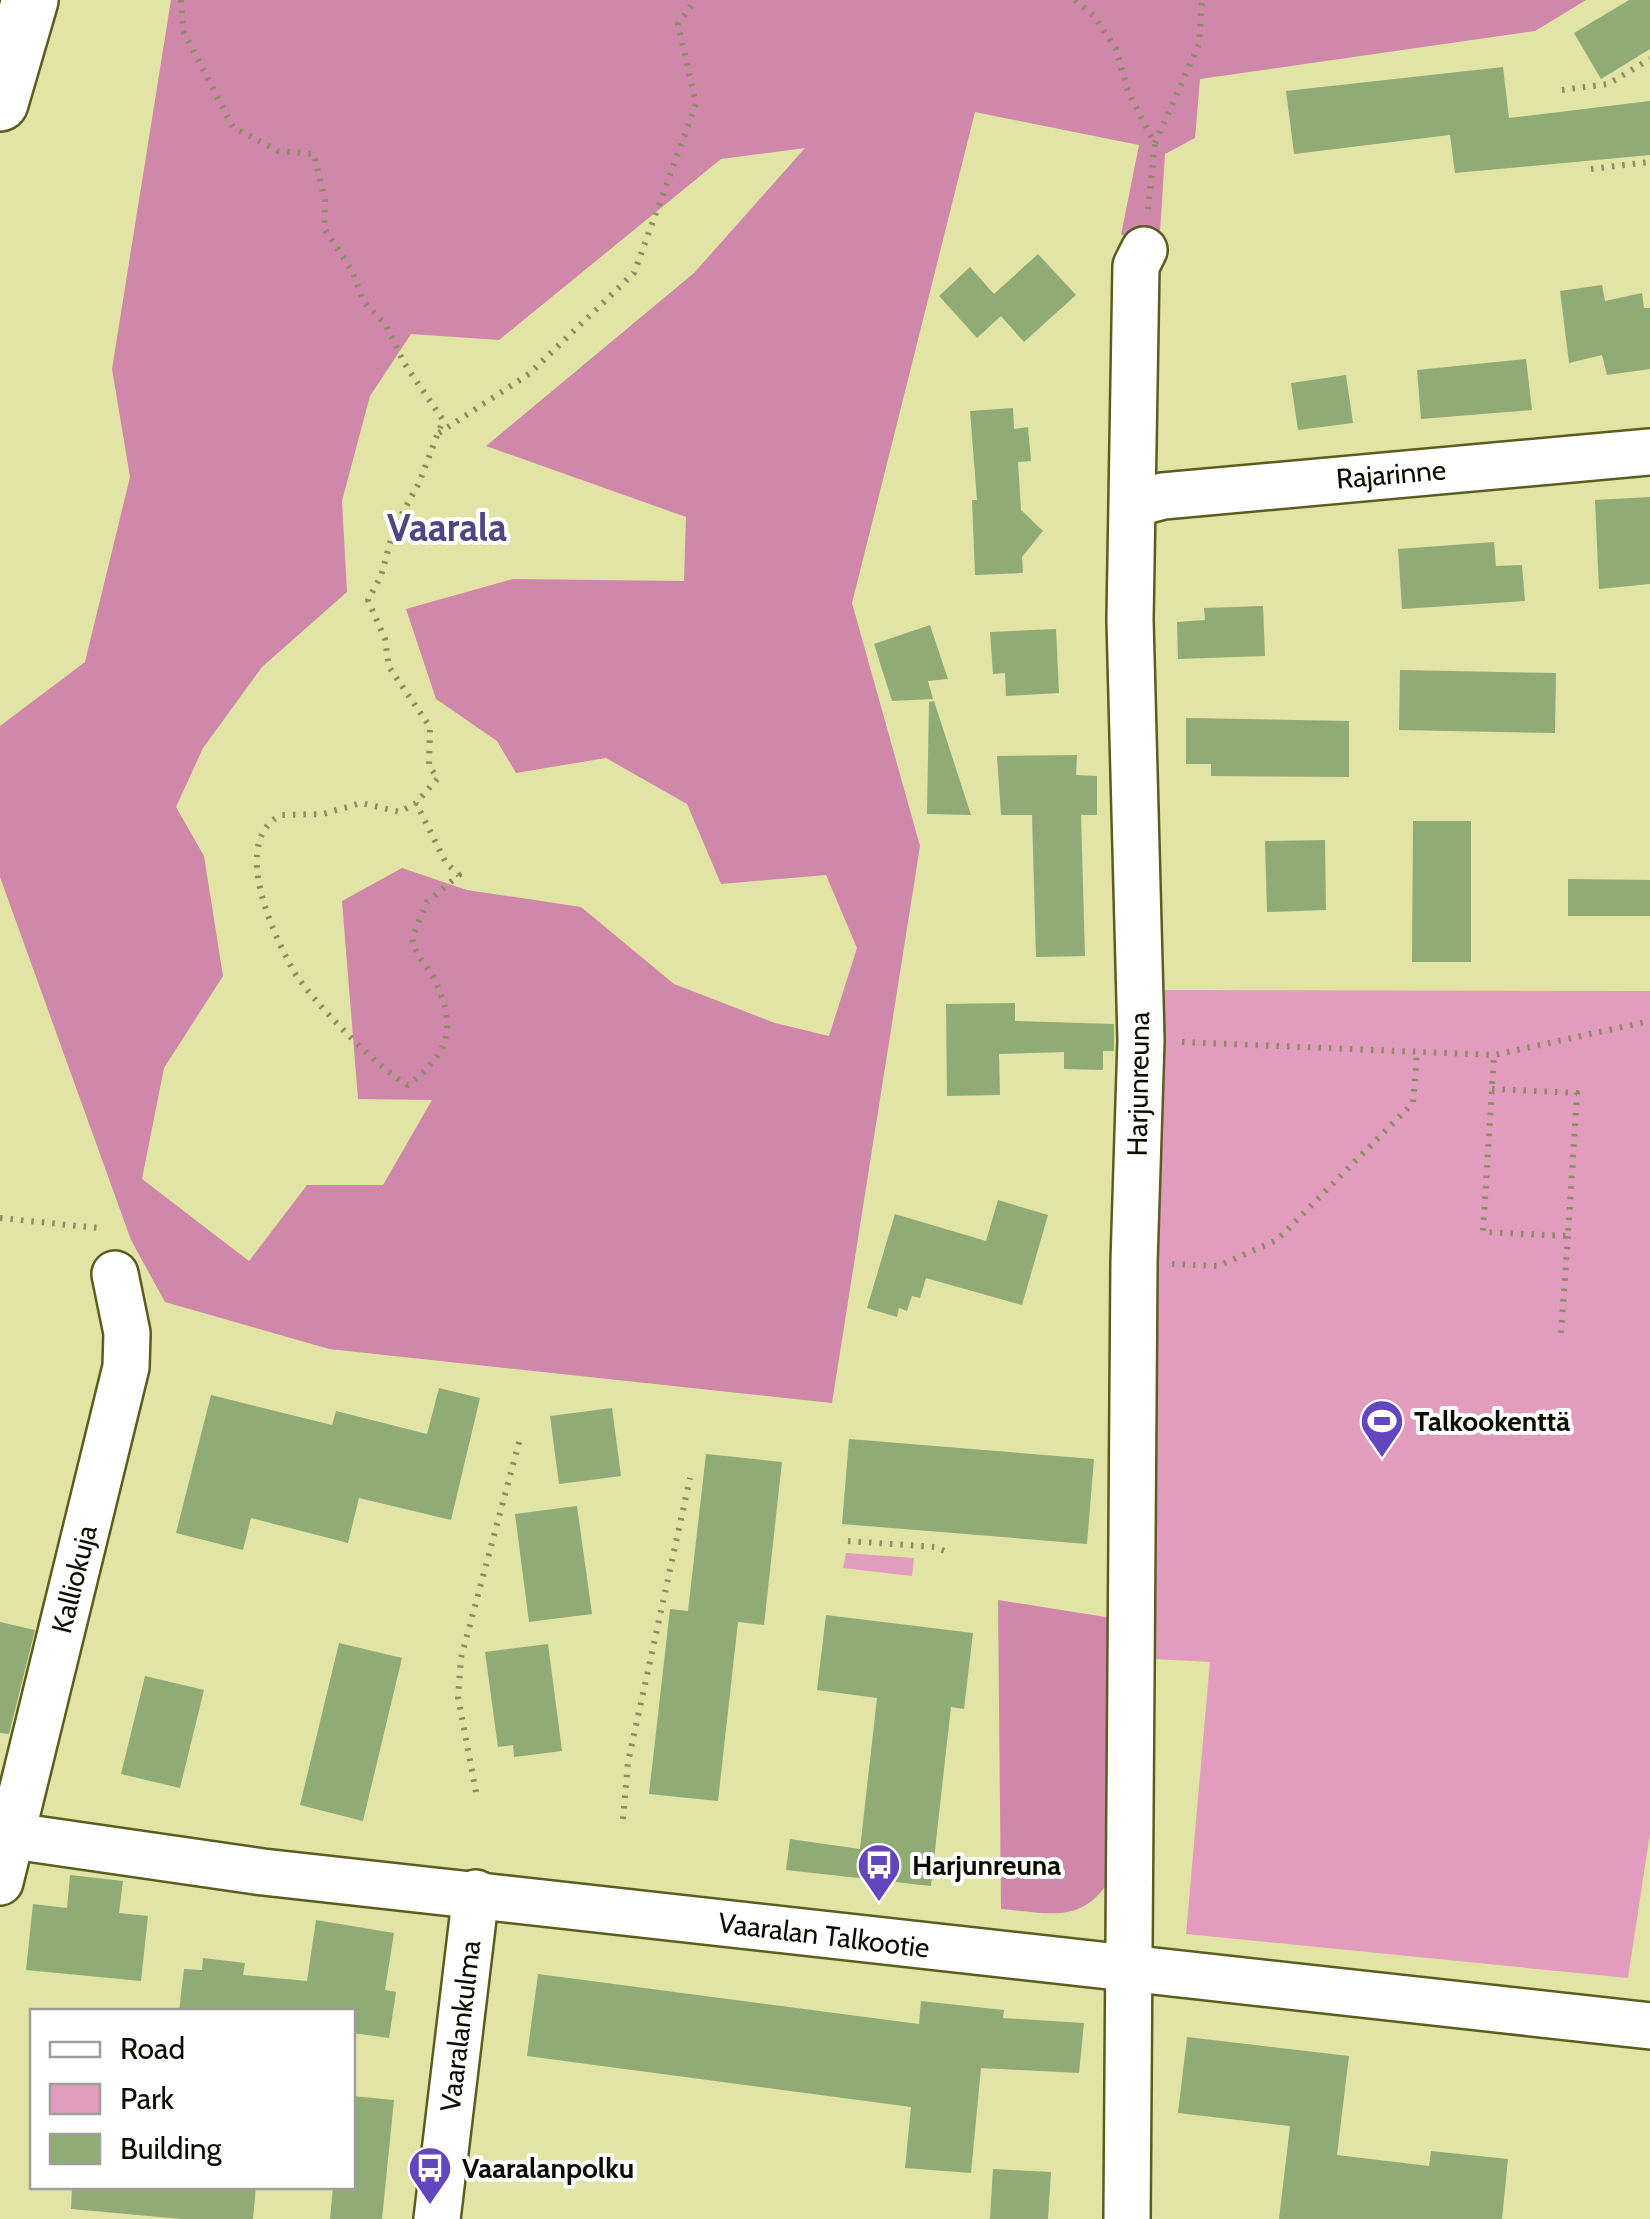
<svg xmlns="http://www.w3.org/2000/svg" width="1650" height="2219" viewBox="0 0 1650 2219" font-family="Cabin,sans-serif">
  <rect width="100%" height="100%" fill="#e2e4a6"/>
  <g fill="#e29cbd">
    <path d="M1157 990 1650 991V1833L1628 1978 1186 1934 1210 1662 1155 1659Z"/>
    <path d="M846 1553 914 1558 912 1576 843 1568Z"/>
  </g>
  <g fill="#cf87aa" fill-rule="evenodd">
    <path d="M171 0H1586L1535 31 1200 79 1195 138 1165 154 1160 232 1121 235 1139 145 975 112 852 603 920 846 832 1403 329 1349 165 1302 131 1240 0 877V726L85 662 130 477 112 369ZM805 148 694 273 486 446 686 517 684 581 513 579 406 609 436 699 497 741 516 773 606 758 687 804 721 884 826 875 857 948 829 1036 775 1023 674 984 581 907 467 890 402 868 342 901 358 1099 432 1100 383 1185H307L249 1261 142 1179 164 1068 223 976 204 856 176 807 203 748 262 667 347 592 342 501 370 396 411 334 499 340 721 159Z"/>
    <path d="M998 1600 1112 1618 1111 1878C1082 1925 1050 1913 1001 1909Z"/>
  </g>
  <g fill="#90ab75">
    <path d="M1629 0H1650V49L1601 79 1574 33Z"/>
    <path d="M1503 67 1509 118 1650 101V155L1455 173 1450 135 1294 154 1286 91Z"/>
    <path d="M1038 254 1076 295 1024 342 1001 316 977 338 939 296 970 267 994 294Z"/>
    <path d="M1602 285 1605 301 1642 293 1644 308H1650V369L1607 375 1602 355 1569 363 1560 291Z"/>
    <path d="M1526 359 1532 410 1421 419 1417 370Z"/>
    <path d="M1346 375 1353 423 1298 430 1291 383Z"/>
    <path d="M1013 408 1014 429 1028 427 1031 461 1018 462 1021 510 1043 531 1022 557 1023 573 975 575 972 500H977L970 411Z"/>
    <path d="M1650 497V584L1599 589 1595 500Z"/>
    <path d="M1494 542 1496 566 1522 565 1525 601 1402 609 1398 549Z"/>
    <path d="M1263 606 1265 656 1178 659 1177 622 1205 620 1204 608Z"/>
    <path d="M930 625 948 679 928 681 933 699 892 701 874 644Z"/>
    <path d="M1056 629 1059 693 1006 696 1005 673 993 674 990 632Z"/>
    <path d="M1400 670 1556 673 1555 733 1399 730Z"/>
    <path d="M934 701 971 815 927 814 929 702Z"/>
    <path d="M1186 718 1349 721V777L1211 776V764H1186Z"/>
    <path d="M1077 755 1076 775 1097 776V815H1081L1085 956 1036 957 1032 815H1001L997 756Z"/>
    <path d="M1413 821H1471V962H1412Z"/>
    <path d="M1325 840 1326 910 1267 912 1265 841Z"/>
    <path d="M1568 879 1650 880V916H1568Z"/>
    <path d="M1015 1003V1021L1114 1024V1051H1103V1070L1064 1069V1052L999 1054 1000 1095 947 1096 946 1004Z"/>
    <path d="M998 1200 1048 1215 1022 1305 926 1278 920 1298 912 1296 907 1311 899 1308 897 1317 867 1308 895 1214 986 1241Z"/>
    <path d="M439 1388 480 1398 451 1520 359 1498 348 1543 251 1518 243 1550 176 1533 211 1395 332 1425 336 1411 427 1434Z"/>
    <path d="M612 1408 621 1476 559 1484 550 1416Z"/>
    <path d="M849 1439 1094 1459 1087 1544 842 1524Z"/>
    <path d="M706 1454 782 1462 764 1625 738 1622 718 1801 649 1794 670 1609 688 1611Z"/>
    <path d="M577 1506 592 1614 529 1622 515 1514Z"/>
    <path d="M826 1615 973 1633 964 1709 951 1707 931 1886 786 1870 790 1839 860 1849 877 1698 817 1690Z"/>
    <path d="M0 1622 35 1630 9 1734 0 1733Z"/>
    <path d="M339 1643 402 1658 363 1821 300 1805Z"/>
    <path d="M548 1644 562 1751 514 1757 513 1745 498 1747 485 1652Z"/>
    <path d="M145 1676 204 1690 180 1788 121 1774Z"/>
    <path d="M70 1875 123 1881 119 1913 148 1916 141 1981 26 1970 33 1904 67 1908Z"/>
    <path d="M316 1920 394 1933 385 1990 396 1992 389 2038 352 2033V2012H179L184 1969 202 1970 203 1958 245 1963 243 1975 307 1981Z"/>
    <path d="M538 1974 919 2024 921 2001 1004 2010 1003 2018 1084 2023 1079 2073 981 2068 971 2173 905 2168 911 2107 527 2056Z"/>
    <path d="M1187 2037 1349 2056 1337 2155 1429 2166 1431 2151 1508 2159 1502 2219H1279L1290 2126 1178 2113Z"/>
    <path d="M352 2096 394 2100 382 2219H330L333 2186H352Z"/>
    <path d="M993 2169 1051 2172 1048 2219H990Z"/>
    <path d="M72 2186H256L253 2219H182L71 2209Z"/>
  </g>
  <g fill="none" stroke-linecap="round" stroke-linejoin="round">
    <g stroke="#5c5c20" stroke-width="50">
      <g id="minor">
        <path d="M1133 504 1163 496 1650 452"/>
        <path d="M0 1834 263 1872 1650 2026"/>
        <path d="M0 1882 126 1367 127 1333 115 1274"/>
        <path d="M437 2219 476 1893"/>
        <path d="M1127 2219 1134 1262 1141 1040 1130 620 1136 266 1144 250"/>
      </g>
    </g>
    <g stroke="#5c5c20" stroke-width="60">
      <path id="secondary" d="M0 103 30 0"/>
    </g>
    <g stroke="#8c8d62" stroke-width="6" stroke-dasharray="2.5 8" stroke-linecap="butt">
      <path d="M181 0 183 31 233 127 278 151 314 154 325 201 324 228 352 271 364 302 386 325 404 363 443 420 419 483 394 528 381 576 368 600 385 639 389 667 430 727 429 766 438 778 416 803 400 812 361 803 323 814 281 815C230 841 272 932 293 970 308 997 381 1072 408 1085 448 1053 458 1030 435 980 427 965 415 956 412 938L427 902 459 875 446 863 416 803"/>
      <path d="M1075 0 1094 16 1116 49 1128 92 1155 144 1148 209"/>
      <path d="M1562 90 1608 84 1650 59"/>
      <path d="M1155 143 1199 44 1202 0"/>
      <path d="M1591 169 1650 162"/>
      <path d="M439 433 529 374 634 273 696 104 678 24 695 0"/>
      <path d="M1182 1042 1494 1055 1650 1021"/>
      <path d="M1492 1089 1577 1093 1568 1236 1483 1232 1494 1055"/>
      <path d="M0 1218 98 1228"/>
      <path d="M1172 1264 1218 1266 1277 1240 1413 1103 1417 1053"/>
      <path d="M1561 1333 1568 1236"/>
      <path d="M848 1541 935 1547 947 1552"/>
      <path d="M476 1792 458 1697 461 1658 521 1435"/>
      <path d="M623 1819 628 1762 690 1478"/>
    </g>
    <use href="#minor" stroke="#fff" stroke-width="45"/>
    <use href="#secondary" stroke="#fff" stroke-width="55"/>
  </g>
  <defs>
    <g id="stadium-pin" transform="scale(2.25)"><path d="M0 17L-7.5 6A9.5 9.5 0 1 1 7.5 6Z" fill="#6345be" stroke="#fff"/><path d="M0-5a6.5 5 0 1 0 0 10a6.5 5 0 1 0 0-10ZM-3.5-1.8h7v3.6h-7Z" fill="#fff"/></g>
    <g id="bus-pin" transform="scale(2.25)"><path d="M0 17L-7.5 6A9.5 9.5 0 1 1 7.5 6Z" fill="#6345be" stroke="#fff"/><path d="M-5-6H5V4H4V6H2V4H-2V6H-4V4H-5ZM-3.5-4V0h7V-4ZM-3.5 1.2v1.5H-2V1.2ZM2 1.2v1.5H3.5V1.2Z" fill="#fff"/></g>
  </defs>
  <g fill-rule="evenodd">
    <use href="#stadium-pin" x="1382" y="1421"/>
    <use href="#bus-pin" x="879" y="1865"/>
    <use href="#bus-pin" x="430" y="2168"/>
  </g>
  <g text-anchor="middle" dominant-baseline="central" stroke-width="8" stroke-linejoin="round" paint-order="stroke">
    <g font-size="28" fill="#0e0e00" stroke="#fff">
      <text transform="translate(1391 474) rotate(-5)">Rajarinne</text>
      <text transform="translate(1138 1084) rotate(-89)">Harjunreuna</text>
      <text transform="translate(74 1579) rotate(-76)">Kalliokuja</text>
      <text transform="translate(824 1935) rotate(7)">Vaaralan Talkootie</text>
      <text transform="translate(460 2026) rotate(-83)">Vaaralankulma</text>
    </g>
    <g font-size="28" font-weight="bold" fill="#0e0e00" stroke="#fff" text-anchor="start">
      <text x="1414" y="1421">Talkookenttä</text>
      <text x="912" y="1865">Harjunreuna</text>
      <text x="462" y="2168">Vaaralanpolku</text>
    </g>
    <g font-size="38" font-weight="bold" fill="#504684" stroke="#fff">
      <text x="447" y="527">Vaarala</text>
    </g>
  </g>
  <rect x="30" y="2009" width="325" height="180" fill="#ffffff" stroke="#9f9f99" stroke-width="2.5"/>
  <rect x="50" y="2042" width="50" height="15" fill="#ffffff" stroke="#9f9f99" stroke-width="2.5"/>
  <text x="120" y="2059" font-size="30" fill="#0e0e00">Road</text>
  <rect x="50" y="2084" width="50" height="30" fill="#e29cbd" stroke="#9f9f99" stroke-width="2.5"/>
  <text x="120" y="2109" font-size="30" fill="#0e0e00">Park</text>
  <rect x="50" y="2134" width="50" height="30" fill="#90ab75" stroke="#9f9f99" stroke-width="2.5"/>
  <text x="120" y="2159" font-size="30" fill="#0e0e00">Building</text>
</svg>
